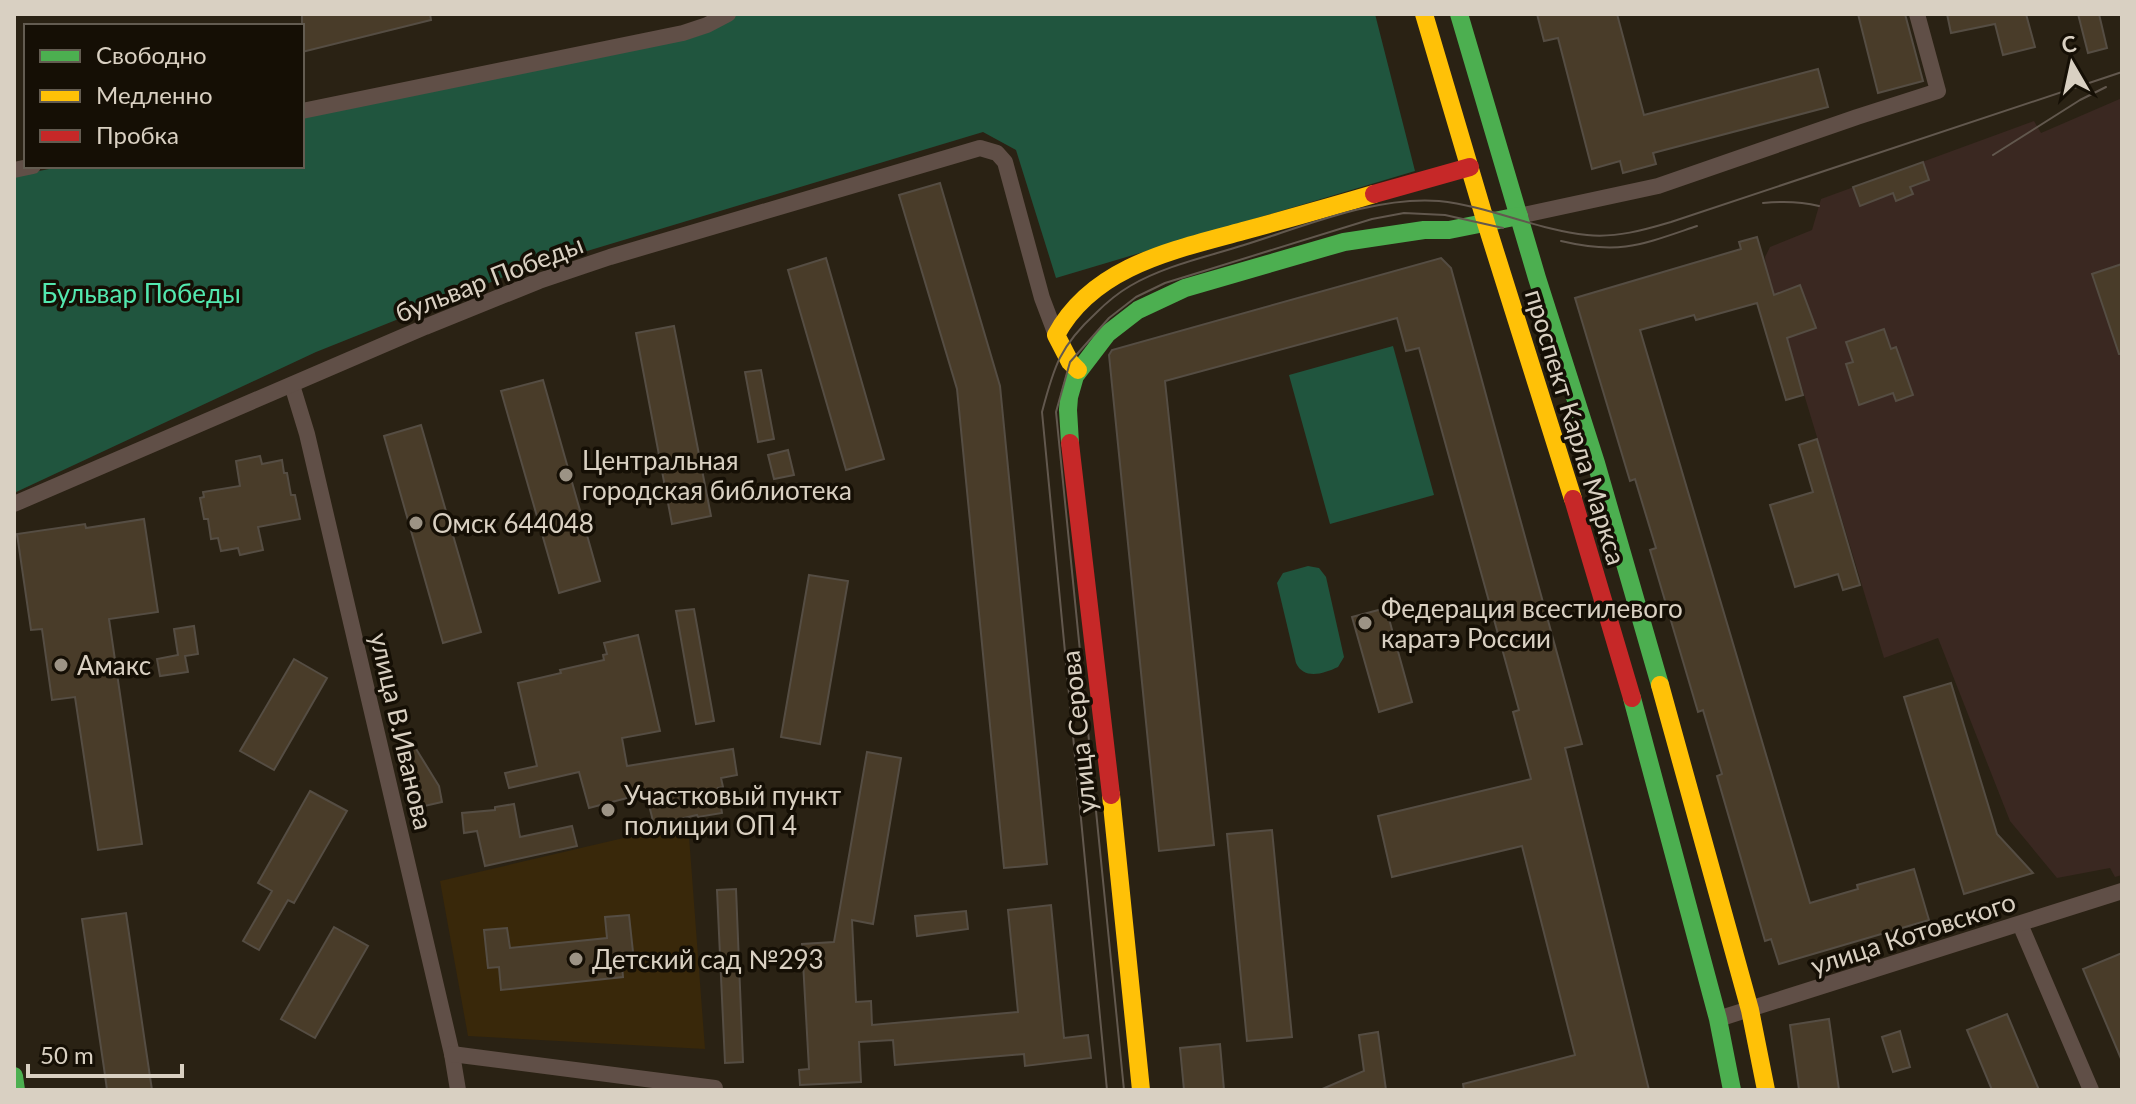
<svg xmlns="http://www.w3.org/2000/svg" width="2136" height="1104" viewBox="0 0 2136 1104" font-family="Lato,sans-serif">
  <rect width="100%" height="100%" fill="#2a2214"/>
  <path fill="#39280a" d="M688 823 705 1049 468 1036 440 881Z"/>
  <path fill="#3a2821" d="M2122 98V875L2115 877 2110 868 2057 878 2010 821 1938 638 1884 658 1773 292 1766 270 1765 257 1770 247 1812 230 1821 199 2034 121 2041 133Z"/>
  <g fill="#20553e">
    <path d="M730 14H1375L1415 171 1056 278 1016 150 983 132 514 273 316 352 14 493V176L64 166H302V118Z"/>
    <path d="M1393 346 1434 495 1330 524 1289 375Z"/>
    <path d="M1308 566 1319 568 1326 577 1344 657 1338 667C1323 674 1304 680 1296 663L1277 583 1283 573Z"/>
  </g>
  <g fill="#493c29" stroke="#554d43" stroke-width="2">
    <path d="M302 14H430L431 20 302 52Z"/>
    <path d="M1537 14H1617L1644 115 1818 69 1828 107 1653 153 1656 164 1623 173 1620 161 1592 169 1558 38 1544 41Z"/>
    <path d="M1858 14H1905L1923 81 1878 93Z"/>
    <path d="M1947 14H2026L2035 47 2003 55 1995 24 1951 33Z"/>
    <path d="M2078 14H2099L2107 48 2088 53Z"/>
    <path d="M1923 162 1929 180 1910 187 1913 194 1896 201 1893 193 1860 206 1853 187Z"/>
    <path d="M940 183 1000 386 1047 864 1004 868 957 389 899 195Z"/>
    <path d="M1757 237 1774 295 1800 285 1816 328 1787 338 1803 395 1786 400 1757 303 1696 320 1694 315 1640 330 1810 903 1858 889 1857 885 1914 869 1929 920 1779 964 1771 939 1765 941 1717 776 1722 774 1703 710 1698 712 1650 550 1656 548 1635 479 1630 481 1575 298 1741 249 1739 242Z"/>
    <path d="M826 258 884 459 846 470 788 270Z"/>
    <path d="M1441 258 1451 268 1582 744 1565 748 1649 1090H1464L1463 1084 1575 1055 1522 846 1392 877 1378 816 1531 779 1513 712 1519 710 1419 348 1406 351 1397 318 1165 381 1214 845 1159 851 1109 355 1112 350Z"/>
    <path d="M2122 264V354H2119L2092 274Z"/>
    <path d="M674 326 711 516 672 524 636 333Z"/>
    <path d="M1884 329 1891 349 1896 347 1913 395 1896 401 1893 393 1859 405 1846 364 1853 362 1846 342Z"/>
    <path d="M761 370 774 439 758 442 745 372Z"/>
    <path d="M543 380 600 581 559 593 501 391Z"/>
    <path d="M421 425 481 632 443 643 384 436Z"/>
    <path d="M1817 439 1860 585 1843 590 1838 574 1795 587 1770 505 1813 492 1799 445Z"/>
    <path d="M788 450 794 475 774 479 768 455Z"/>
    <path d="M260 456 262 464 282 460 284 473H287L291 495H295L300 519 258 527 263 550 240 555 238 548 221 551 218 538 211 539 208 519H204L200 498 204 497 203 492 240 486 236 461Z"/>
    <path d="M144 519 158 612 109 619 142 844 98 850 75 697 52 700 42 629 31 630 17 534 85 524 86 528Z"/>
    <path d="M809 575 848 581 820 744 781 737Z"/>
    <path d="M1386 608 1412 702 1379 712 1352 617Z"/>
    <path d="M694 609 714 721 696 724 676 611Z"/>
    <path d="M194 626 198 654 185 656 188 672 160 676 157 659 178 655 174 629Z"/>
    <path d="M638 635 660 731 622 738 627 766 733 749 737 775 721 778 723 787 718 788 722 813 698 817 697 815 654 825 646 793 589 808 579 772 509 788 505 773 537 766 518 683 561 673 560 670 604 660 603 655 607 654 604 643Z"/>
    <path d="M294 659 327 678 274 770 240 751Z"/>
    <path d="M1951 683 1997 834 2033 873 1964 894 1904 697Z"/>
    <path d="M413 744 439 786 442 802 411 809 405 778 410 775 399 753Z"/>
    <path d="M867 752 901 758 873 924 852 920 856 1002 871 1001 872 1025 1018 1012 1008 910 1051 905 1064 1038 1088 1035 1091 1058 1025 1066 1024 1054 895 1065 893 1040 859 1042 861 1082 800 1085 799 1070 809 1069 802 944 834 942Z"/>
    <path d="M310 791 347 811 294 903 288 900 259 950 243 941 272 891 258 883Z"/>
    <path d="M514 804 520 837 572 826 577 846 485 866 477 831 464 833 462 813 495 810V807Z"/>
    <path d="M1272 830 1292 1037 1247 1041 1227 834Z"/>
    <path d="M736 889 743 1062 725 1063 717 890Z"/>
    <path d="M966 911 968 929 917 936 915 916Z"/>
    <path d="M126 913 145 1043 152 1090H107L104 1068 82 919Z"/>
    <path d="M629 915 633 952 621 954 623 977 501 990 499 967 488 968 484 930 507 928 510 948 607 938 605 917Z"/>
    <path d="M334 927 368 946 315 1038 281 1019Z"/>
    <path d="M2122 953V1061L2083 969Z"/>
    <path d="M2007 1014 2039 1090H1992L1967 1030Z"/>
    <path d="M1829 1019 1839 1090H1799L1790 1025Z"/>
    <path d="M1900 1031 1910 1067 1893 1072 1882 1037Z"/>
    <path d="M1378 1032 1386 1090H1320L1364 1071 1359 1035Z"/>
    <path d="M1220 1044 1224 1090H1184L1180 1048Z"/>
  </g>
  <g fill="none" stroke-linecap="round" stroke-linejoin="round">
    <g stroke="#604f47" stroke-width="16">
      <path d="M302 111 683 33 707 25 728 14"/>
      <path d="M14 170 33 166"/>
      <path d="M1519 216 1658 186 1857 117 1938 91 1917 14"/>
      <path d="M292 385 307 434 452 1054 458 1090"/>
      <path d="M14 504 425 327 539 281 610 257 980 148 997 153 1005 162 1042 298 1056 335"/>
      <path d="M2020 924 2091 1090"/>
      <path d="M1718 1019 2122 891"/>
      <path d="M452 1054 715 1088V1090"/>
    </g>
    <g stroke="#4caf50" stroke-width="18">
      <path d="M1459 14 1537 278 1596 463 1660 685"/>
      <path d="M1070 443 1068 410 1069 397 1075 376 1107 334 1138 310 1185 288 1344 242 1424 230H1449L1519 216"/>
      <path d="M1632 698 1718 1019 1732 1090"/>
      <path d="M14 1076 16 1090"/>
    </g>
    <g stroke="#ffc107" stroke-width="18">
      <path d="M1424 14 1486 223 1573 499"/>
      <path d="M1078 370 1070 362 1056 335C1093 266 1174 250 1243 231 1287 219 1330 207 1374 194"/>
      <path d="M1660 685 1750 1010 1766 1090"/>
      <path d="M1111 795 1141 1090"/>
    </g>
    <g stroke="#c62828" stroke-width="18">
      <path d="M1374 194 1470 167"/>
      <path d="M1070 443 1111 795"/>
      <path d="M1573 499 1632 698"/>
    </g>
    <g stroke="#62584e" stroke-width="2">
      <path d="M1993 155 2080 100 2106 87"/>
      <path d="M1763 203C1783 201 1799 201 1819 206"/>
      <path d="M1561 241C1620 255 1641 245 1697 226"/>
      <path d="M1107 1090 1042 412C1054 366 1060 346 1096 313 1106 303 1118 293 1130 286 1164 266 1206 257 1244 245 1305 226 1375 196 1439 201 1489 206 1537 230 1587 235 1616 238 1644 230 1671 222L2122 72"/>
      <path d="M1124 1090 1056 412 1070 362 1109 318 1136 297 1165 283 1372 219 1404 213 1445 215 1503 228"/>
    </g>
  </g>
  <g fill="#9c9385" stroke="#150f05" stroke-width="3">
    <circle cx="566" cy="475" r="8"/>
    <circle cx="416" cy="523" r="8"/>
    <circle cx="1365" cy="623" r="8"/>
    <circle cx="61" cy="665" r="8"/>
    <circle cx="608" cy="810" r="8"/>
    <circle cx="576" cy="959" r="8"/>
  </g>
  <g text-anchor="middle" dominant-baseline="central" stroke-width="7" stroke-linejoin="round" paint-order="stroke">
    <g font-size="26" fill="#d9d0c2" stroke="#150f05">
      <text transform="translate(489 278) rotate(-21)">бульвар Победы</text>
      <text transform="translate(1576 427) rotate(73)">проспект Карла Маркса</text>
      <text transform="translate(402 731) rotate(77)">улица В.Иванова</text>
      <text transform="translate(1078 732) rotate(-96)">улица Серова</text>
      <text transform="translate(1913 933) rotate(-18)">улица Котовского</text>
    </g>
    <g font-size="26" fill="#53e8af" stroke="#150f05">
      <text x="141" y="293">Бульвар Победы</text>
    </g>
    <g font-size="26" fill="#d9d0c2" stroke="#150f05" text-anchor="start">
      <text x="582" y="460">Центральная<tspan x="582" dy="30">городская библиотека</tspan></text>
      <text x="432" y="523">Омск 644048</text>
      <text x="1381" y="608">Федерация всестилевого<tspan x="1381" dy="30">каратэ России</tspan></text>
      <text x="77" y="665">Амакс</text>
      <text x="624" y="795">Участковый пункт<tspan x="624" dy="30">полиции ОП 4</tspan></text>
      <text x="592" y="959">Детский сад №293</text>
    </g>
  </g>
  <rect width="2136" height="1104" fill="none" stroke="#d9d0c2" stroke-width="32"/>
  <rect x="24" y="24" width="280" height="144" fill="#150f05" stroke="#635c51" stroke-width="2"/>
  <rect x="40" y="50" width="40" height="12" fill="#4caf50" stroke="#635c51" stroke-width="2"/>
  <text x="96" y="64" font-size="24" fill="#d9d0c2">Свободно</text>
  <rect x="40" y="90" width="40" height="12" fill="#ffc107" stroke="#635c51" stroke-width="2"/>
  <text x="96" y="104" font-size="24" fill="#d9d0c2">Медленно</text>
  <rect x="40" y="130" width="40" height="12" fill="#c62828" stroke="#635c51" stroke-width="2"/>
  <text x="96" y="144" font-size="24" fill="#d9d0c2">Пробка</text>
  <g transform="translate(2072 64) rotate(351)" stroke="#150f05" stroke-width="6" paint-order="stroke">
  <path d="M0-6L14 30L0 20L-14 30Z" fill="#d9d0c2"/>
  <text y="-12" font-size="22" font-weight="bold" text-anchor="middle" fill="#d9d0c2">С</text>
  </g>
  <path d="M28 1064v12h154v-12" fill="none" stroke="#d9d0c2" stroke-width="4"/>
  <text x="40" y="1064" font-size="24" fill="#d9d0c2" stroke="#150f05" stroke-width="6" paint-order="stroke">50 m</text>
</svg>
